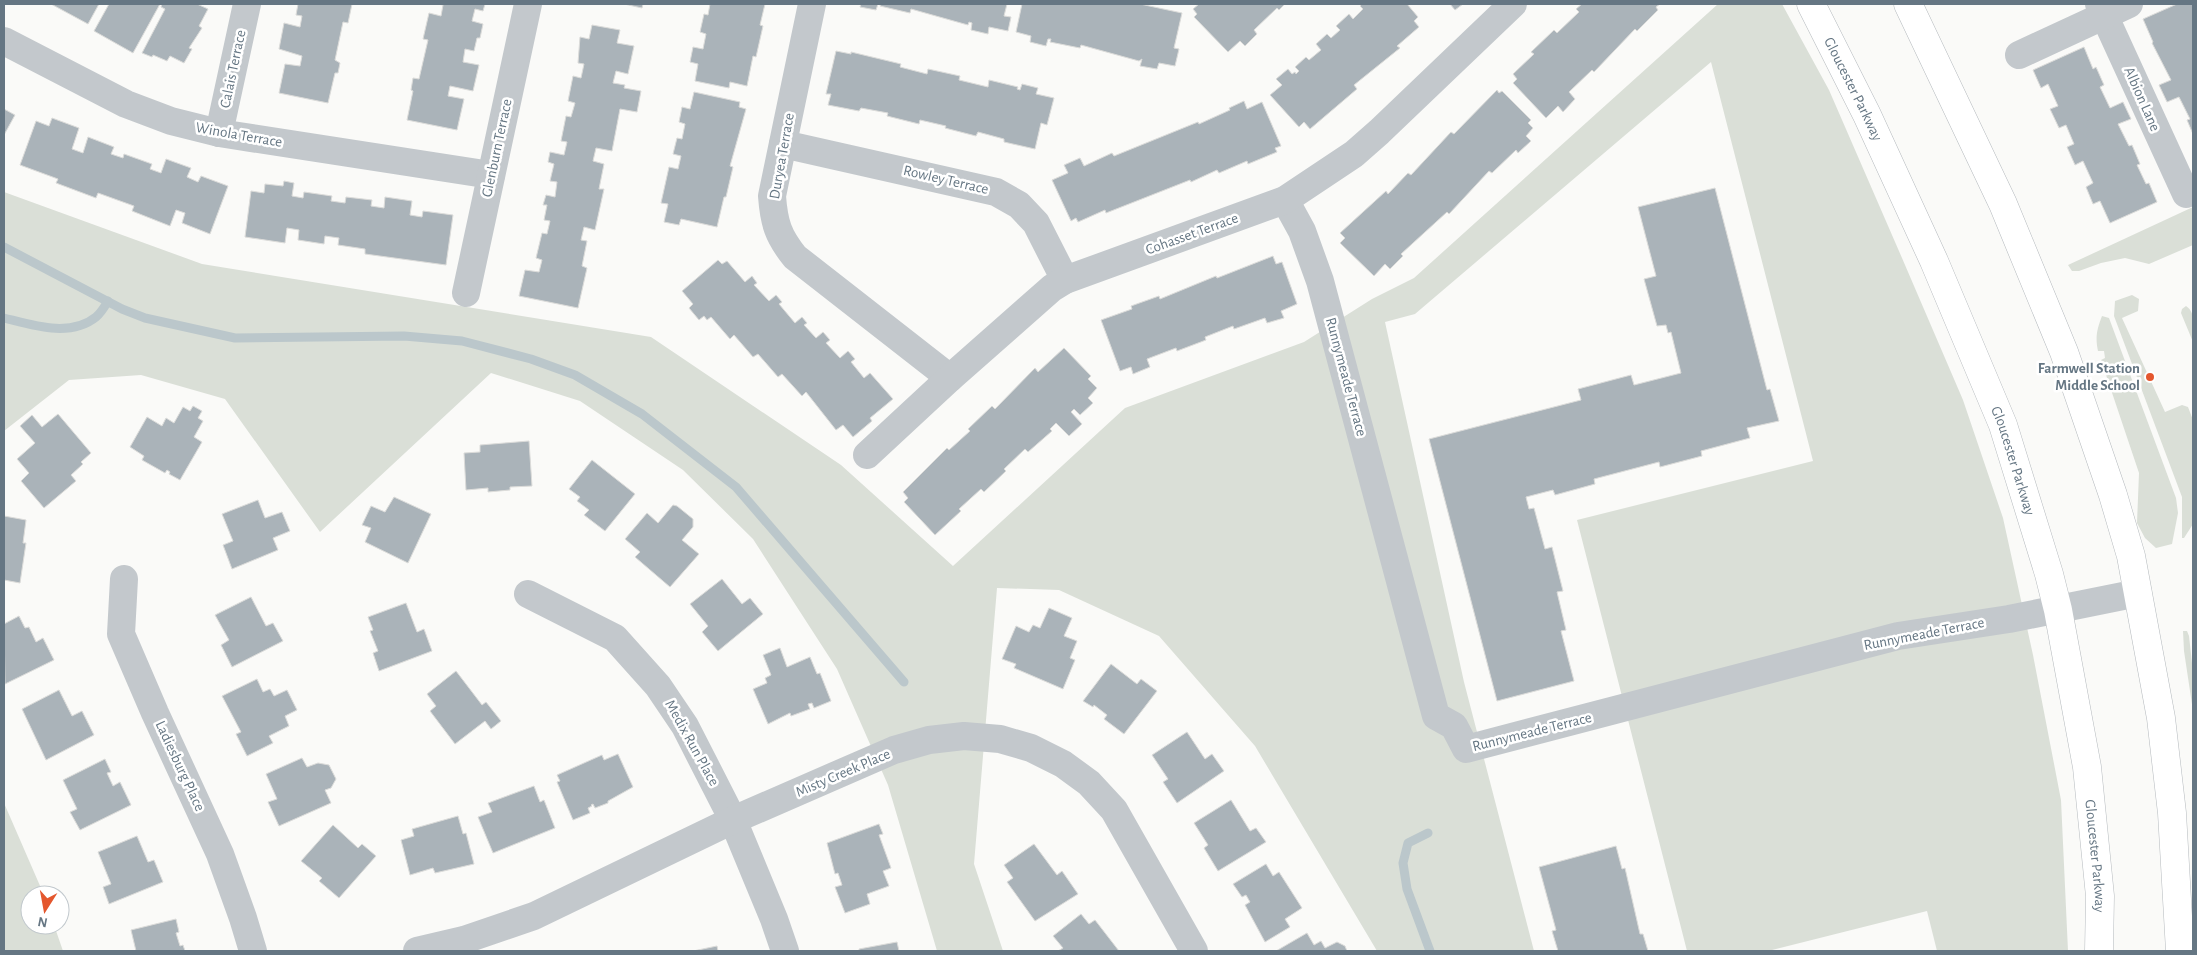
<svg xmlns="http://www.w3.org/2000/svg" width="2197" height="955" viewBox="0 0 2197 955" font-family="'Alegreya Sans',sans-serif">
  <rect width="100%" height="100%" fill="#fafaf8"/>
  <g fill="#dadfd7">
    <path d="M1718 4H1782L1829 90 1902 258 1963 400 2003 518 2033 655 2061 800 2068 951H1937L1927 911 1768 951H1687L1577 520 1813 461 1711 62 1415 314 1385 322 1464 682 1534 951H1377L1255 746 1159 636 1059 590 997 588 974 864 1003 951H937L888 785 837 669 753 539 683 470 580 401 491 373 320 532 225 399 141 375 69 380 4 431V192L202 264 651 337 841 465 953 566 1125 408 1304 342 1372 299 1414 278Z"/>
    <path d="M2193 207V245L2149 264 2125 258 2101 263 2079 271H2072L2068 265Z"/>
    <path d="M2132 295 2139 299 2138 311 2122 318 2165 412 2182 405 2188 407 2193 420V524L2184 538H2182V497L2114 316 2115 301Z"/>
    <path d="M2186 306C2197 313 2193 331 2193 342L2181 313 2182 309Z"/>
    <path d="M2102 316 2109 318 2176 498 2178 513 2172 544 2156 548 2145 538 2137 523 2139 473 2101 360 2105 358 2104 351H2098C2095 337 2097 329 2102 316Z"/>
    <path d="M2183 631H2187L2189 636 2193 672V711L2184 651Z"/>
    <path d="M4 803 44 895H30V925H54L63 951H4Z"/>
  </g>
  <g fill="none" stroke-linecap="round" stroke-linejoin="round">
    <g stroke="#bbc7cb" stroke-width="9">
      <path d="M4 247 122 309 145 318 235 338 404 336 462 341 531 359 575 375 642 414 736 487 904 682"/>
      <path d="M4 318C32 325 70 338 96 317 101 313 105 306 108 301"/>
      <path d="M1428 833 1408 843 1403 863 1407 889 1430 951"/>
    </g>
  </g>
  <g fill="#aab3b9" stroke="#dcdcda">
    <path d="M51 4H99L88 24Z"/>
    <path d="M109 4H160L133 53 94 31Z"/>
    <path d="M162 4H197L208 9 199 26 202 28 189 48 192 49 184 63 170 56 167 61 153 55 152 57 142 53 165 9 161 7Z"/>
    <path d="M298 4H352L348 23 343 22 335 60 340 63 338 73H335L328 103 279 93 285 64 300 66 302 56 279 49 284 23 300 27 302 16 296 15Z"/>
    <path d="M437 4H485L483 11 475 9 472 21 483 24 480 38H477L474 51 465 49 463 62 479 65 473 91 450 86 448 96 464 99 457 130 407 120 413 91 411 90 413 78 419 79 428 40 423 39 429 13 441 16 443 5Z"/>
    <path d="M624 4H643L642 8Z"/>
    <path d="M710 4H765L760 25 763 26 756 57 753 56 747 86 730 82 729 88 695 81 698 64 690 62 693 47 703 49 706 34 700 32 704 14 708 15Z"/>
    <path d="M861 4H878L876 10 860 7Z"/>
    <path d="M881 4H1007L1004 16 1011 17 1008 31 989 27 988 34 971 30 972 23 969 22 968 25 911 9 910 13 880 6Z"/>
    <path d="M1022 4H1140L1182 13 1174 48 1179 49 1175 66 1159 63 1157 69 1140 66 1142 59 1139 61 1081 45 1080 48 1050 42 1051 39H1048L1046 46 1030 42 1031 36 1016 32Z"/>
    <path d="M1199 4H1285L1279 10 1277 8 1254 30 1257 34 1245 46 1240 41 1228 52 1194 17 1197 14 1193 9Z"/>
    <path d="M1362 4H1407L1418 17 1414 21 1419 27 1397 46 1400 48 1354 85 1357 89 1310 129 1304 122 1299 127 1270 95 1282 85 1276 79 1288 69 1292 74 1295 72 1296 74 1299 71 1295 67 1306 57 1309 60 1321 50 1316 44 1327 34 1331 38 1340 30 1336 26 1349 14 1353 19 1363 9 1360 6Z"/>
    <path d="M1450 4H1463L1455 10Z"/>
    <path d="M1582 4H1660L1656 7 1658 10 1637 31 1635 29 1594 72 1592 70 1569 92 1575 99 1563 112 1558 106 1546 118 1513 83 1517 79 1513 74 1534 54 1531 52 1554 30 1557 33 1579 12 1576 9Z"/>
    <path d="M2177 4H2193V134L2187 120 2190 119 2179 97 2167 102 2159 85 2171 80 2152 43 2153 42 2143 19Z"/>
    <path d="M592 25 620 30 617 43 634 46 628 74 616 71 613 83 625 85 624 88 641 91 637 112 620 109 612 151 596 148 593 161 604 164 599 189H604L595 230 584 227 581 240 587 241 582 266 587 268 578 308 519 296 525 270 539 272 542 260 536 258 542 233 547 234 550 221 544 220 547 205H543L546 195 555 197 557 182 550 181 554 164 548 162 550 152 564 155 567 142 561 141 566 116 571 117 575 103 568 101 573 76 581 78 584 64 578 63 580 37 589 39Z"/>
    <path d="M2084 47 2093 69 2096 67 2104 85 2100 87 2110 108 2123 102 2131 119 2118 124 2129 146 2132 145 2140 164 2137 165 2146 184 2149 183 2157 202 2110 223 2100 201 2093 204 2086 187 2093 183 2083 161 2075 165 2067 147 2074 144 2066 125 2059 128 2050 109 2058 106 2048 84 2041 88 2033 70Z"/>
    <path d="M836 51 851 54V52L901 64 900 67 927 74 928 69 960 76 959 80 988 87 989 80 1018 87 1017 89 1020 90 1022 84 1038 88 1036 94 1054 98 1047 125 1041 123 1035 149 1004 142V139L978 132 976 136 945 128 946 126 920 120 919 124 887 116 888 113 861 108 859 111 828 105 831 94H826Z"/>
    <path d="M1497 90 1499 93 1502 91 1531 120 1528 123 1533 128 1526 136 1531 141 1518 153 1516 150 1492 173 1489 171 1449 214 1447 212 1401 254 1403 256 1390 269 1385 264 1374 276 1340 243 1345 238 1340 233 1386 191 1388 194 1408 173 1411 175 1451 132 1454 134Z"/>
    <path d="M694 92 740 102 739 107 746 109 730 166 733 167 726 197H724L717 227 681 219 679 225 664 222 668 204 661 203 669 167 678 169 681 156 673 154 677 138 682 139 685 124 679 122 682 107 690 109Z"/>
    <path d="M1244 101 1247 109 1262 102 1281 146 1275 148 1277 152 1248 164 1247 161 1219 173 1217 170 1191 182 1190 180 1106 213 1105 210 1078 222 1076 218 1071 221 1052 180 1068 173 1064 165 1080 158 1084 166 1112 153 1114 156 1198 122 1199 124 1230 110 1229 108Z"/>
    <path d="M4 109 15 115 4 135Z"/>
    <path d="M52 118 79 128 72 149 83 153 88 137 114 147 111 154 123 158 124 154 152 164 150 169 161 173 166 159 191 168 187 177 198 182 201 176 228 186 210 234 182 223 185 213 176 210 170 226 132 211 134 206 98 193 96 198 56 183 58 179 20 165 36 121 49 126Z"/>
    <path d="M284 181 294 183 292 196 303 198 304 192 332 196 331 201 345 203 346 197 372 200 371 206 384 208 385 197 412 201 410 215 422 217 423 211 453 215 446 265 365 254V249L338 245 339 238 325 236 324 244 298 240 299 230 287 228 285 243 245 237 251 191 264 193 265 184 283 186Z"/>
    <path d="M1715 188 1767 390 1770 389 1779 421 1747 428 1750 438 1701 451 1702 456 1660 467 1659 462 1594 479 1595 484 1555 495 1553 490 1526 497 1529 509 1534 508 1545 549 1552 547 1563 591 1557 592 1566 630 1561 631 1574 681 1497 701 1429 439 1581 400 1578 389 1631 375 1634 385 1681 373 1671 332 1668 333 1666 325 1657 326 1644 279 1656 276 1638 207Z"/>
    <path d="M1273 256 1276 264 1282 262 1297 304 1281 311 1284 318 1267 323 1265 318 1234 329 1233 326 1205 337 1206 340 1177 351 1176 348 1147 359 1150 367 1133 374 1131 367 1120 371 1101 320 1132 309 1131 306 1159 296 1160 299 1216 276 1217 278Z"/>
    <path d="M718 260 722 264 727 261 745 282 752 276 757 283 754 285 769 301 776 295 782 302 779 304 795 323 802 317 807 323 804 325 816 338 823 332 830 340 826 343 840 358 848 351 855 359 851 362 864 378 870 373 893 399 870 418 872 421 853 437 843 425 836 430 806 392 802 396 782 374 778 377 758 354 753 357 734 335 730 339 711 317 707 320 704 316 699 320 689 308 693 304 682 291Z"/>
    <path d="M1064 348 1091 376 1088 379 1097 388 1088 398 1093 403 1080 415 1074 409 1071 412 1082 424 1069 436 1056 423 1050 429 1052 431 1028 452 1025 449 1004 469 1006 471 984 492 981 489 959 509 961 511 935 535 904 502 908 498 903 492 947 448 949 450 970 431 968 429 992 406 995 409 1035 368 1038 372Z"/>
    <path d="M193 406 202 411 198 418 203 421 194 437 202 442 180 480 169 474 170 472 167 470 165 473 142 460 144 456 130 447 147 417 162 426 166 418 174 423 183 407 190 411Z"/>
    <path d="M58 414 91 453 81 462 83 464 71 475 76 481 44 508 21 481 29 473 17 459 35 443 20 426 32 415 42 427Z"/>
    <path d="M529 441 532 486 510 487V490L488 492V488L466 490 464 453 480 452V445Z"/>
    <path d="M592 460 635 494 605 531 584 515 589 510 577 501 580 497 569 489Z"/>
    <path d="M394 497 431 514 408 563 365 542 371 528 362 525 371 506 385 512Z"/>
    <path d="M258 500 265 518 282 512 290 531 273 538 278 550 232 569 223 545 233 541 222 514Z"/>
    <path d="M673 505 677 506 693 519V527L682 540 699 554 670 587 635 557 640 552 625 539 647 513 658 523Z"/>
    <path d="M4 516 26 520 23 543H26L20 583 4 580Z"/>
    <path d="M722 579 742 604 750 598 763 614 718 651 702 632 708 626 690 604Z"/>
    <path d="M251 597 266 626 273 623 283 641 232 667 221 645 229 640 215 615Z"/>
    <path d="M406 603 417 632 424 629 432 651 379 671 373 653 378 651 370 631 373 630 368 617Z"/>
    <path d="M1049 608 1072 618 1064 636 1077 641 1070 658 1075 660 1063 689 1014 668 1016 664 1002 659 1016 626 1029 632 1033 625 1040 628Z"/>
    <path d="M19 616 25 628 29 627 36 642 43 638 54 660 5 684 4 624Z"/>
    <path d="M780 648 787 667 810 657 817 674 820 673 831 701 814 708 812 703 808 704 810 709 791 716 790 713 768 724 753 689 767 683 765 678 771 675 763 655Z"/>
    <path d="M1111 664 1137 684 1141 679 1157 691 1124 734 1104 719 1107 715 1094 705 1093 707 1083 701Z"/>
    <path d="M456 671 482 705 486 702 501 721 491 729 485 721 455 744 430 711 436 706 427 694Z"/>
    <path d="M257 679 263 692 270 689 274 696 287 690 297 710 285 716 289 726 269 736 273 743 247 756 236 734 241 732 222 696Z"/>
    <path d="M59 690 72 716 82 711 94 735 46 760 22 709Z"/>
    <path d="M1187 732 1205 759 1212 754 1224 771 1177 803 1163 782 1168 779 1152 755Z"/>
    <path d="M618 754 633 787 608 801V803L595 808 593 804 591 805 592 806 588 808 590 813 573 820 557 782 560 781 557 775 602 755 604 760Z"/>
    <path d="M302 758 307 767 318 763 329 765 336 779 331 788 325 790 331 803 279 826 268 802 277 799 266 774Z"/>
    <path d="M105 759 111 772 107 773 113 786 120 782 131 805 80 830 70 812 77 809 63 780Z"/>
    <path d="M534 786 540 802 544 800 555 828 493 853 478 817 492 812 488 803Z"/>
    <path d="M1231 800 1250 831 1256 828 1266 842 1218 871 1204 848 1208 845 1194 823Z"/>
    <path d="M458 816 463 834 466 833 474 864 435 873 433 868 410 875 401 840 414 836 412 829Z"/>
    <path d="M879 824 883 834 879 835 891 868 883 871 889 886 867 894 870 904 845 913 835 887 842 885 838 873 835 874 827 843Z"/>
    <path d="M333 825 358 848 362 844 376 856 339 898 319 881 322 878 301 861Z"/>
    <path d="M137 836 148 862 154 860 163 882 109 904 103 887 111 884 98 852Z"/>
    <path d="M1034 844 1057 875 1062 871 1078 894 1035 921 1007 882 1013 878 1004 865Z"/>
    <path d="M1616 846 1622 869 1625 868 1640 934H1643L1648 951H1558L1552 931 1556 930 1539 867Z"/>
    <path d="M1266 864 1273 876 1279 872 1302 908 1285 919 1290 927 1265 942 1245 905 1250 902 1246 895 1242 897 1233 884Z"/>
    <path d="M1081 914 1089 924 1095 920 1119 951H1058L1063 948 1053 936Z"/>
    <path d="M176 919 179 932 176 933 180 946 183 945 185 951H136L131 930Z"/>
    <path d="M1307 933 1314 945 1321 941 1325 948 1337 942 1345 946 1347 951H1276Z"/>
    <path d="M897 942 899 951H859V949Z"/>
    <path d="M717 946 718 951H693Z"/>
  </g>
  <g fill="none" stroke-linecap="round" stroke-linejoin="round">
    <g stroke="#b5babe" stroke-width="29">
      <g id="major">
        <path id="s1" d="M1811 4 1867 115 1934 261 2003 425 2049 574 2058 610 2087 767 2100 896 2099 951"/>
        <path d="M1908 4 2003 204 2064 352 2113 495 2131 556 2161 718 2172 813 2180 951"/>
      </g>
    </g>
    <g stroke="#c3c8cc" stroke-width="28">
      <path d="M812 4 772 196C774 223 778 236 795 257L950 378"/>
      <path d="M2099 4 2186 194"/>
      <path d="M4 41 126 104 171 121 219 133 491 175"/>
      <path d="M2019 55 2129 4"/>
      <path d="M219 133 247 4"/>
      <path d="M783 144 996 192 1019 205 1036 223 1065 280"/>
      <path d="M1285 200 1302 231 1320 281 1436 716 1454 726 1466 749 1898 636 2009 619 2138 593"/>
      <path d="M466 293 528 4"/>
      <path d="M867 455 950 378 1052 288 1065 280 1285 200 1354 154 1379 132 1513 4"/>
      <path d="M124 579 121 634 155 713 220 854 243 918 253 951"/>
      <path d="M528 594 615 638 658 686 685 726 733 820 774 919 785 951"/>
      <path d="M417 951 464 940 534 916 733 820 894 750 929 740 964 736 1000 739 1031 748 1063 764 1089 783 1114 810 1194 951"/>
    </g>
    <use href="#major" stroke="#fff" stroke-width="28"/>
  </g>
  <circle fill="#e4572e" stroke="#fff" stroke-width="2" cx="2150" cy="377" r="5"/>
  <g text-anchor="middle" dominant-baseline="central" stroke-width="5" stroke-linejoin="round" paint-order="stroke">
    <g font-size="15" fill="#657683" stroke="#fff">
      <text transform="translate(233 69) rotate(-78)">Calais Terrace</text>
      <text stroke="none"><textPath href="#s1" startOffset="95">Gloucester Parkway</textPath></text>
      <text transform="translate(2142 99) rotate(66)">Albion Lane</text>
      <text transform="translate(239 135) rotate(10)">Winola Terrace</text>
      <text transform="translate(497 148) rotate(-78)">Glenburn Terrace</text>
      <text transform="translate(782 156) rotate(-80)">Duryea Terrace</text>
      <text transform="translate(946 180) rotate(13)">Rowley Terrace</text>
      <text transform="translate(1192 234) rotate(-20)">Cohasset Terrace</text>
      <text transform="translate(1346 377) rotate(75)">Runnymeade Terrace</text>
      <text stroke="none"><textPath href="#s1" startOffset="500">Gloucester Parkway</textPath></text>
      <text transform="translate(1924 634) rotate(-11)">Runnymeade Terrace</text>
      <text transform="translate(1532 732) rotate(-14)">Runnymeade Terrace</text>
      <text transform="translate(692 743) rotate(61)">Medix Run Place</text>
      <text transform="translate(180 766) rotate(65)">Ladiesburg Place</text>
      <text transform="translate(843 773) rotate(-23)">Misty Creek Place</text>
      <text stroke="none"><textPath href="#s1" startOffset="905">Gloucester Parkway</textPath></text>
    </g>
    <g font-size="15" font-weight="bold" fill="#657683" stroke="#fff" text-anchor="end">
      <text x="2140" y="368">Farmwell Station<tspan x="2140" dy="17">Middle School</tspan></text>
    </g>
  </g>
  <rect width="2197" height="955" fill="none" stroke="#657683" stroke-width="10"/>
  <g transform="translate(45 910) rotate(191)"><circle r="24" fill="#ffffff" stroke="#c1c8cd"/>
  <path d="M0-4L9 19L0 12L-9 19Z" fill="#e4572e"/>
  <text y="-8" font-size="14" font-weight="bold" text-anchor="middle" fill="#657683">N</text>
  </g>
</svg>
